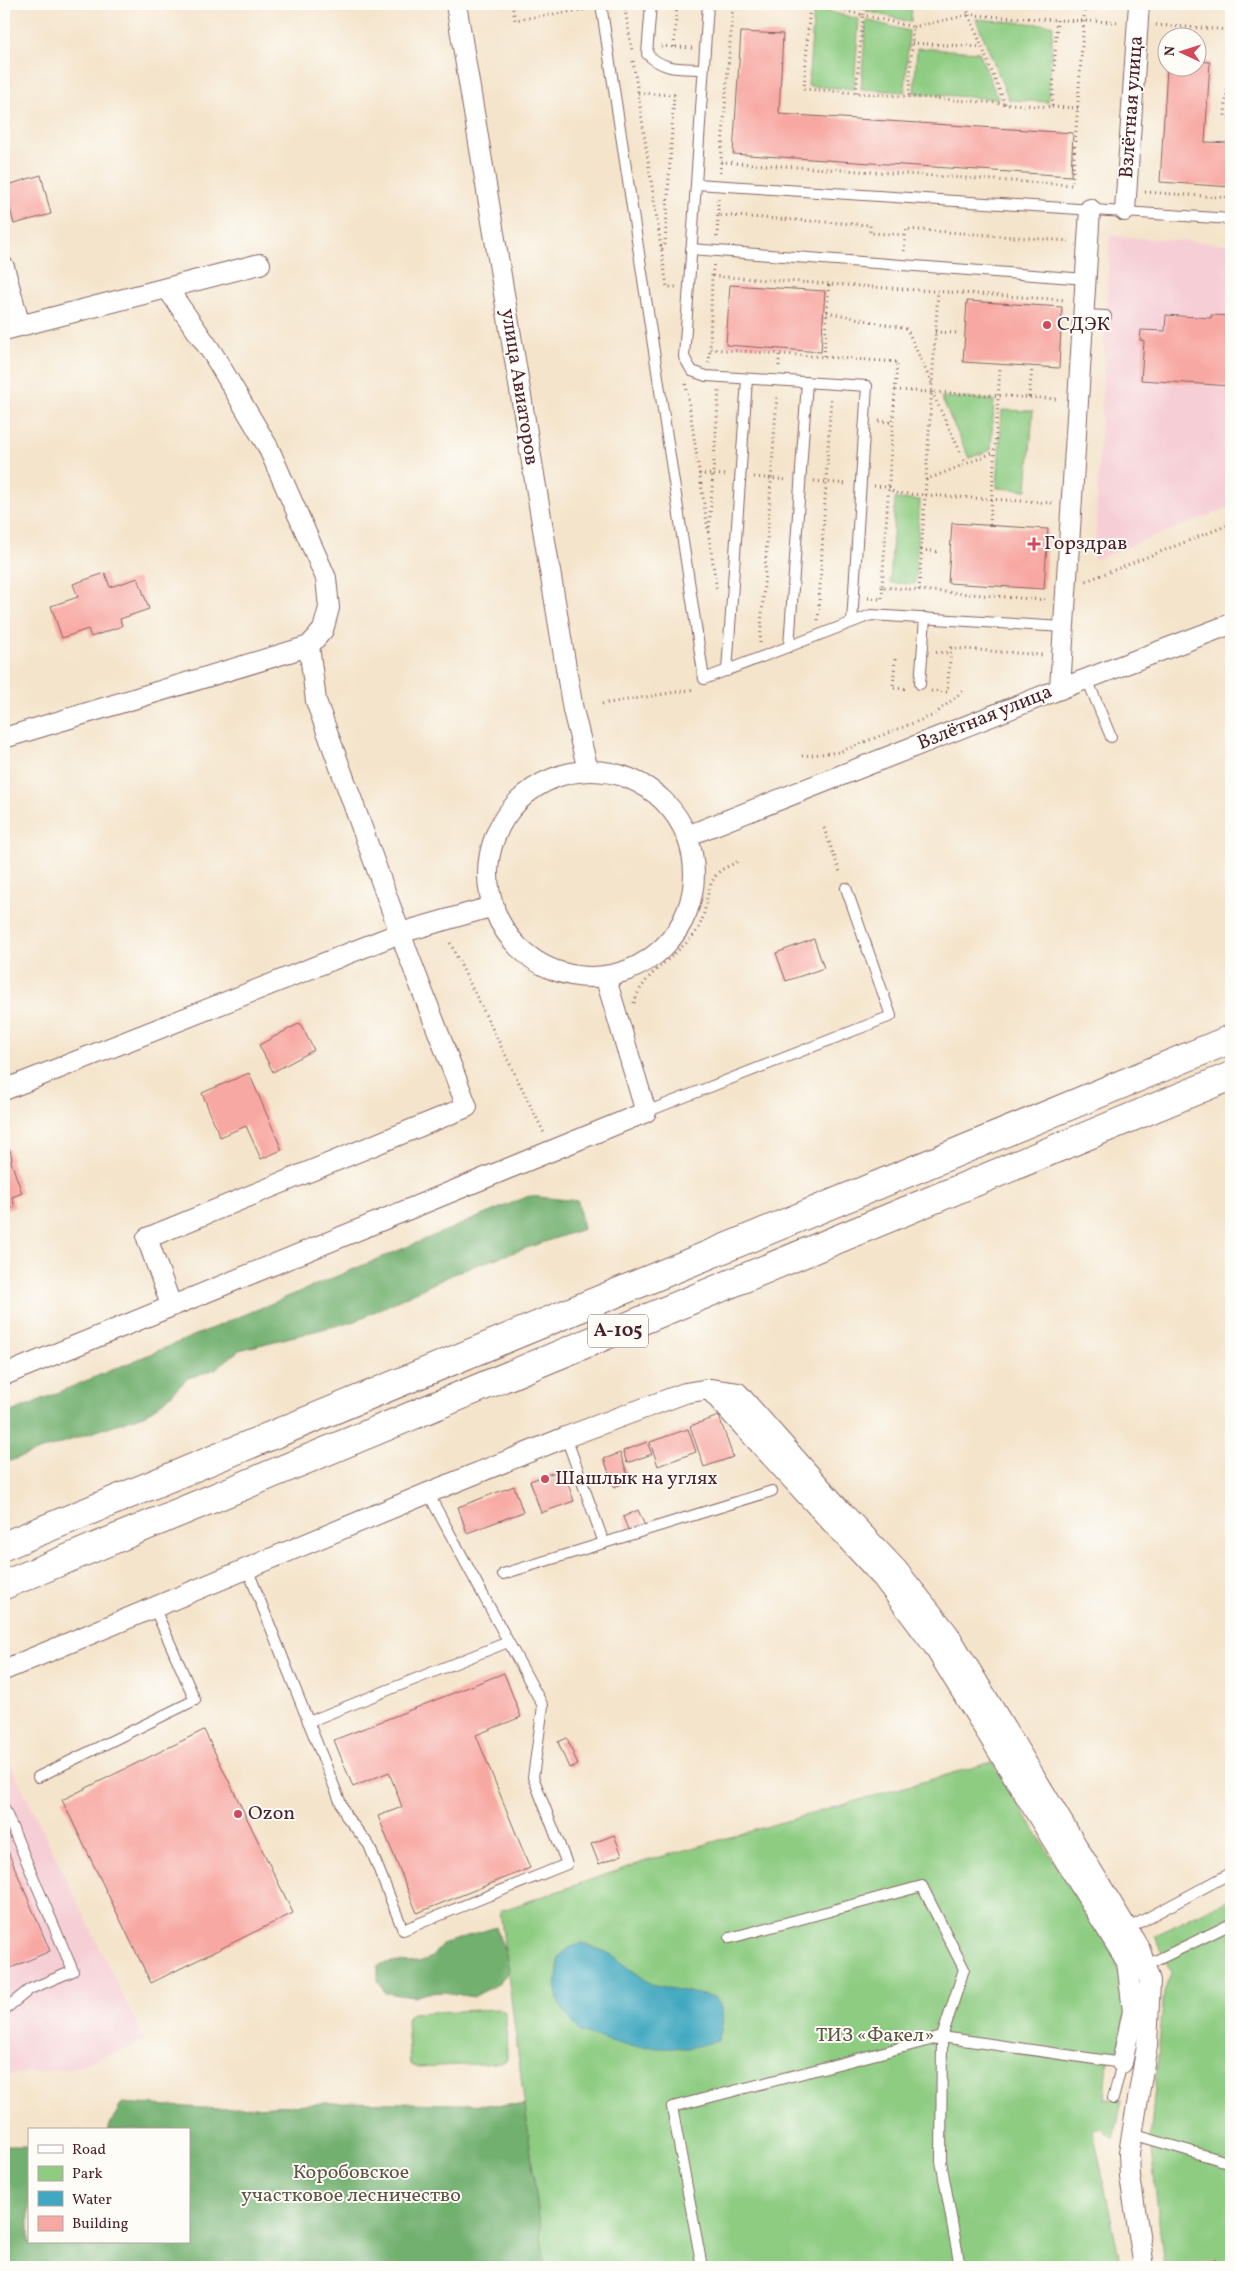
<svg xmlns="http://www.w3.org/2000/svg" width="1235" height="2271" viewBox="0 0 1235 2271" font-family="Vollkorn,serif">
  <rect width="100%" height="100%" fill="#fdfcf7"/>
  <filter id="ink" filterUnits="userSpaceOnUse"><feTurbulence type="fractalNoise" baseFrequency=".02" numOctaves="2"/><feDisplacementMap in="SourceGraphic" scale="10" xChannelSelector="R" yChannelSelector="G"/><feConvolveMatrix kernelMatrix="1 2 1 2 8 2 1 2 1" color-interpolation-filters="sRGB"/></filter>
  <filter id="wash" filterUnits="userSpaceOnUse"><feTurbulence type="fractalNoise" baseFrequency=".0096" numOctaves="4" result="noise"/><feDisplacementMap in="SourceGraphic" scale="20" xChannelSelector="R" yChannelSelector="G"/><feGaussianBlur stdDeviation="1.12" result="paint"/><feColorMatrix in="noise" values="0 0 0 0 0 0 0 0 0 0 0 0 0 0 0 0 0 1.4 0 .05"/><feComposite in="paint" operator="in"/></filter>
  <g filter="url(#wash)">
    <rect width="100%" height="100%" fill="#f4e4cb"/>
    <g fill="#f6cfd6">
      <path d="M1110 236 1231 244V507L1094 560Z"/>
      <path d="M4 1751 145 2041 71 2069 4 2075Z"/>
    </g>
    <g fill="#8ecc82" stroke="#6c7656">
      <path d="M867 4H912L911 22 866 11Z"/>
      <path d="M814 8 859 19 854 89 808 86Z"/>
      <path d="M976 19 1053 25 1048 102 1009 100Z"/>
      <path d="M866 20 909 31 905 92 861 89Z"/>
      <path d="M917 48 979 52 998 99 914 93Z"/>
      <path d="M941 397 994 400 991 450 969 458Z"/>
      <path d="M1002 410 1033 411 1027 490 997 488Z"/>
      <path d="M895 499 920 500 915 584 890 583Z"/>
      <path d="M992 1762 1115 1958 1127 2009 1118 2051 1109 2050 1105 2099 1122 2100 1114 2139 1103 2128 1093 2130 1121 2267H545L500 1911 643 1862Z"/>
      <path d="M1231 1898V2267H1164L1150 2140 1164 1993 1171 1973 1155 1935Z"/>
      <path d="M499 2009 505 2012 506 2016 507 2060 501 2063 416 2067 410 2064 407 2020 408 2016 413 2013Z"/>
    </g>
    <g fill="#72b070" stroke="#5e684e">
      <path d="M529 1196 578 1201 583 1229 464 1269 355 1321 239 1350 216 1369 188 1378 168 1398 146 1414 4 1463V1415Z"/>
      <path d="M496 1927 506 1955 509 1970 500 1983 473 1997 444 1992 428 1993 414 1997 385 1993 378 1980V1965L391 1962 419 1963 432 1957 442 1944Z"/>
      <path d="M342 2102 525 2105 545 2267H4V2146H29V2242H189V2130H107L122 2103 220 2109Z"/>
    </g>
    <path fill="#40a8c0" stroke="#456476" d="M583 1943 610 1954 651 1984 716 1998C726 2013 723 2025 718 2041L688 2048 628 2046 580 2032 559 2004 556 1989 559 1957 569 1948Z"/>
    <g id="blocks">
      <g fill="#f8a8a3">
        <path d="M741 32 783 34 779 114 1073 133 1071 176 733 154Z"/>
        <path d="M1198 61 1210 62 1205 142 1231 143V187L1160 182 1167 68H1198Z"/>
        <path d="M41 175 51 214 14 224 4 186Z"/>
        <path d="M730 285 825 291 821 352 726 345Z"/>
        <path d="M967 301 1062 307 1059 368 963 362Z"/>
        <path d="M1166 315 1211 318V315L1231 316V386L1141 380 1144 341 1140 340 1141 330 1165 331Z"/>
        <path d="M952 523 1048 529 1044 589 948 583Z"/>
        <path d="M105 573 110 587 138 578 149 609 120 619 122 626 91 637 88 629 62 638 51 606 78 597 73 584Z"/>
        <path d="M814 939 824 968 786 981 776 953Z"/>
        <path d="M300 1023 314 1050 273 1072 259 1045Z"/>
        <path d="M249 1073 282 1150 261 1159 246 1126 220 1137 202 1093Z"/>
        <path d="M4 1147 10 1150 12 1158 11 1162 22 1193 12 1197 15 1207 4 1211Z"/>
        <path d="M719 1416 733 1457 704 1467 690 1426Z"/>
        <path d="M688 1429 696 1452 658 1466 650 1442Z"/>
        <path d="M647 1442 652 1454 627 1463 623 1451Z"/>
        <path d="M620 1453 630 1481 614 1487 604 1459Z"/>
        <path d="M563 1469 574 1501 541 1513 530 1481Z"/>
        <path d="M514 1486 523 1512 467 1533 458 1507Z"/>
        <path d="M638 1510 645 1526 629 1532 623 1517Z"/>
        <path d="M504 1673 521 1717 476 1735 530 1868 417 1913 378 1816 402 1807 389 1772 353 1787 334 1740Z"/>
        <path d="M204 1730 293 1913 151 1983 62 1800Z"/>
        <path d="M567 1738 578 1765 569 1768 558 1742Z"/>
        <path d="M614 1835 622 1855 599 1864 591 1844Z"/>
        <path d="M4 1842 50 1951 4 1971Z"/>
        <path d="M1215 2259 1217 2267H1183Z"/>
      </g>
    </g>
  </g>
  <g filter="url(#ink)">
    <use href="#blocks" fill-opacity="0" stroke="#866463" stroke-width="1"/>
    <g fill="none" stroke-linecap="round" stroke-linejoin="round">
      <g stroke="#866463" stroke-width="12">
        <g id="service">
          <path d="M601 4 704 679 871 615 1064 627"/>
          <path d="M651 4 647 54C665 71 680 68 703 69"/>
          <path d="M708 4 696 184 1231 219"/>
          <path d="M696 184 684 357 692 371 706 376 867 386 852 622"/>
          <path d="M691 249 1086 279"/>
          <path d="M1084 315 1106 316"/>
          <path d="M789 647 807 382"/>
          <path d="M727 671 747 379"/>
          <path d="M1087 679 1111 737"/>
          <path d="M920 684 925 618"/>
          <path d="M646 1112 891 1016 846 888"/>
          <path d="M566 1437 604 1543 772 1491"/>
          <path d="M247 1568 346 1816 369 1845 403 1930 567 1864 533 1777 543 1706 428 1493"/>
          <path d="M503 1574 604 1543"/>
          <path d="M308 1722 508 1642"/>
          <path d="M38 1777 195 1700 154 1607"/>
          <path d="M4 1808 73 1971 30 1989 4 2010"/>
          <path d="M1127 1929 1231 1873"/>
          <path d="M730 1938 922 1886 964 1969 942 2037 941 2161 960 2267"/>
          <path d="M1145 1966 1231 1924"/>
          <path d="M1132 2134 1231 2163"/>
          <path d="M702 2267 672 2107 942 2037 1122 2063 1113 2099"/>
        </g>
      </g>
      <g stroke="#866463" stroke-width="22">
        <g id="minor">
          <path d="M456 4 573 710 588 770"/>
          <path d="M1125 211 1139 4"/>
          <path d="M4 267 20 326"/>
          <path d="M167 288 213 354 268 447 326 578 329 608 323 630 309 646"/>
          <path d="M4 330 260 264"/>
          <path d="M1060 689 1231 624"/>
          <path d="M4 738 309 646 316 701 400 933 467 1107 147 1238 171 1305"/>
          <circle cx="591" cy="874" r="103"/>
          <path d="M687 836 1060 689 1090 209"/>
          <path d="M4 1090 400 933 494 906"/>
          <path d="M4 1375 646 1112 605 976"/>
          <path d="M709 1389 883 1579 934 1647 1127 1962 1133 2011 1122 2063"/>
          <path d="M4 1670 428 1493 566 1437 685 1393 709 1389 738 1393 843 1512 897 1569 948 1633 1140 1950 1150 1981 1147 2045 1129 2153 1130 2177 1144 2267"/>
        </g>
      </g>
      <g stroke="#866463" stroke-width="30">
        <g id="trunk">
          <path d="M4 1546 1231 1039"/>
          <path d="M4 1585 1231 1076"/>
        </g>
      </g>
      <g stroke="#866463" stroke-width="3" stroke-dasharray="1 4" stroke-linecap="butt">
        <path d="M512 4 515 20 589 9"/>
        <path d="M568 4 570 12"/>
        <path d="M624 4 632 50"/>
        <path d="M810 4 804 89 1052 107 1057 20 1120 22"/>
        <path d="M816 4 863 15 856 93"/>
        <path d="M864 4 863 15 913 27 909 96"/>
        <path d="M1156 25 1231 30 1225 116 1231 117"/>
        <path d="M913 27 969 15 965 4"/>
        <path d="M912 43 982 47"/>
        <path d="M661 46 692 48"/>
        <path d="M674 47 677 4"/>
        <path d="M633 61 638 93"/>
        <path d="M1005 104 969 15 1057 20"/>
        <path d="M1052 107 1078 108"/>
        <path d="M721 162 1072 185 1085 4"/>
        <path d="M720 173 733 4"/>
        <path d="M1145 192 1231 198"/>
        <path d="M718 215V199"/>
        <path d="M717 237 718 215 870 225V233L905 235"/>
        <path d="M662 249 665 244 674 95 638 93 667 287H676"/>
        <path d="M904 251 906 229 1069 241"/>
        <path d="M712 276 714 263"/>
        <path d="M827 312 907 329 932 384"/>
        <path d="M935 332 958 333"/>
        <path d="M824 356 829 283"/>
        <path d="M709 363 710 349"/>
        <path d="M779 366V353"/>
        <path d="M686 384 717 590"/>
        <path d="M895 390 1059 399"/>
        <path d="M932 392 966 464"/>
        <path d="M1029 397 1032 369"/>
        <path d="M879 421 893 423"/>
        <path d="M699 474 728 475"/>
        <path d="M754 477 788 480"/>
        <path d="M926 480 995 452"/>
        <path d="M814 481 848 484"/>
        <path d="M874 486 889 487 894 493 1052 503"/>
        <path d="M990 525 1000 368"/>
        <path d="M709 532 719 389"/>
        <path d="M921 550 941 552"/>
        <path d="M1086 581 1231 524"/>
        <path d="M882 587V602"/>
        <path d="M919 590 938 291"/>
        <path d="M868 598 882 599"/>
        <path d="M1045 600 882 587 897 362 710 349 712 276 1065 300"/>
        <path d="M818 620 831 397"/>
        <path d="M760 643 777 395"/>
        <path d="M936 652 950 653"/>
        <path d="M895 659 893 688 907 689"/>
        <path d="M1227 672 1231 669"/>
        <path d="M931 691 947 692 951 648 1042 655V653"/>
        <path d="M602 704 695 689"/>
        <path d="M802 756 839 752 934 715 963 691"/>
        <path d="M824 828 841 875"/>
        <path d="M450 943 545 1135"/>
        <path d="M634 1003C644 971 677 957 696 932 709 915 703 886 720 871 725 867 734 864 740 860"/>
      </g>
      <use href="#service" stroke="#fff" stroke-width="10"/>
      <use href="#minor" stroke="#fff" stroke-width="20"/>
      <use href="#trunk" stroke="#fff" stroke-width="28"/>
    </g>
  </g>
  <g fill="#d1495b" stroke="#fdfcf7" stroke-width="2">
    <circle cx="1047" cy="325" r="5"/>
    <path d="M1031.5 536.5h5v5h5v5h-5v5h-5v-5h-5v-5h5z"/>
    <circle cx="545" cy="1479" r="5"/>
    <circle cx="238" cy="1814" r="5"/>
  </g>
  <g text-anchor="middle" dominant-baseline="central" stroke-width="4" stroke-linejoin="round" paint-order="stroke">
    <rect fill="#fdfcf7" stroke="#806168" stroke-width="1" x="588" y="1314.5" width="60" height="33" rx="4"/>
    <g font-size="19" font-weight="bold" fill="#4a1f2b">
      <text x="618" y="1331">А-105</text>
    </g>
    <g font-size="20" fill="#4a1f2b" stroke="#fdfcf7">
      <text transform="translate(1132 107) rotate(-86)">Взлётная улица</text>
      <text transform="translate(519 387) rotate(81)">улица Авиаторов</text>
      <text transform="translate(985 718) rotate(-22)">Взлётная улица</text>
    </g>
    <g font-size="20" fill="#4a1f2b" stroke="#fdfcf7" text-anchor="start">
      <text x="1057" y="325">СДЭК</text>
      <text x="1044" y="544">Горздрав</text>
      <text x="555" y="1479">Шашлык на углях</text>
      <text x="248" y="1814">Ozon</text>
    </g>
    <g font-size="20" fill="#5e5345" stroke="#fdfcf7">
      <text x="875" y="2036">ТИЗ «Факел»</text>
      <text x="351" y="2173">Коробовское<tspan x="351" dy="23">участковое лесничество</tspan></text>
    </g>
  </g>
  <rect width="1235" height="2271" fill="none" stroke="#fdfcf7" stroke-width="20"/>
  <rect x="28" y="2128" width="162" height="115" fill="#fdfcf7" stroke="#b5a4a5"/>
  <rect x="38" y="2145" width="25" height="8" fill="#ffffff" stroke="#b5a4a5"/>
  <text x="72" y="2154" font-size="15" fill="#4a1f2b">Road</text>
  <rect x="38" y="2166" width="25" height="15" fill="#8ecc82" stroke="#b5a4a5"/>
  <text x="72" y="2178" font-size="15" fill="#4a1f2b">Park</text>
  <rect x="38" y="2191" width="25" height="15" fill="#40a8c0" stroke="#b5a4a5"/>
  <text x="72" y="2204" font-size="15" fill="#4a1f2b">Water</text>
  <rect x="38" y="2216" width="25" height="15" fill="#f8a8a3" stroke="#b5a4a5"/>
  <text x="72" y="2228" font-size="15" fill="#4a1f2b">Building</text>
  <g transform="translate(1182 52) rotate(274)"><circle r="24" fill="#fdfcf7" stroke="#b5a4a5"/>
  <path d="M0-4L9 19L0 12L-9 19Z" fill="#d1495b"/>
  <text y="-8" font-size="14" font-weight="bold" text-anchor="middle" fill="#4a1f2b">N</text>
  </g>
</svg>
